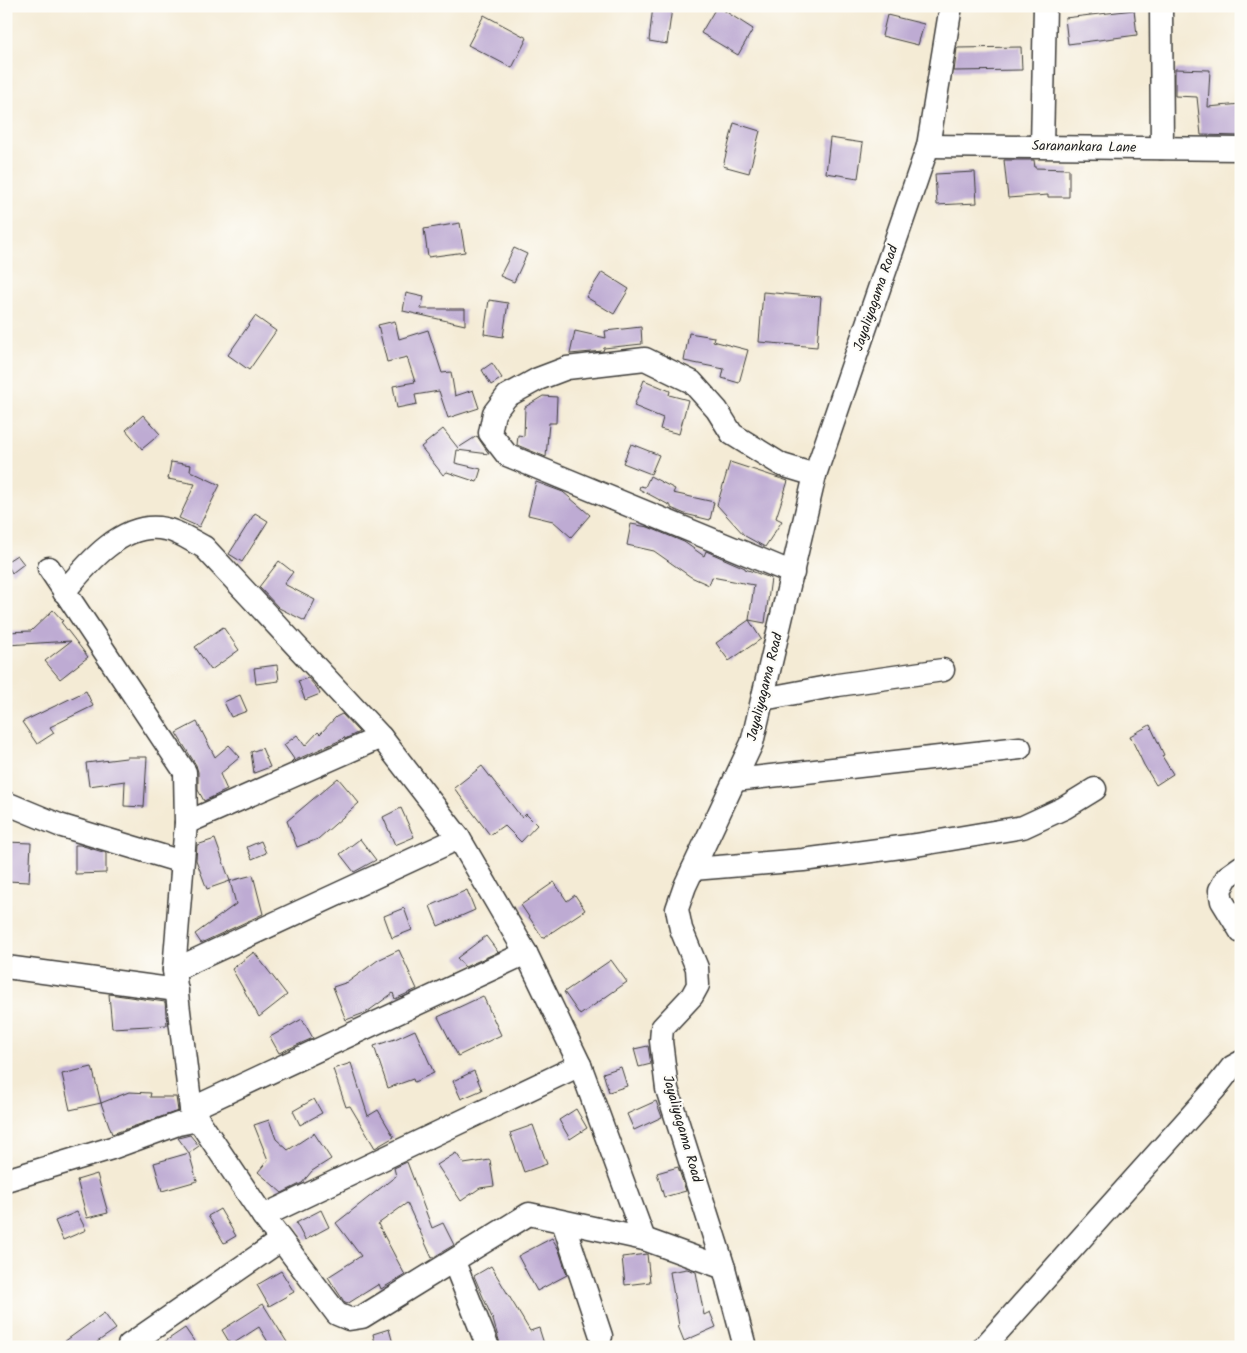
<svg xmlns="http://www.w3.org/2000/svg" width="1247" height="1353" viewBox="0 0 1247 1353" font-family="Kalam,sans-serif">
  <rect width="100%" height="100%" fill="#fdfcf7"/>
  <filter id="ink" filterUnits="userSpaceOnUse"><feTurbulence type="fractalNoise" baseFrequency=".02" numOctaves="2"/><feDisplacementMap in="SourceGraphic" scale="10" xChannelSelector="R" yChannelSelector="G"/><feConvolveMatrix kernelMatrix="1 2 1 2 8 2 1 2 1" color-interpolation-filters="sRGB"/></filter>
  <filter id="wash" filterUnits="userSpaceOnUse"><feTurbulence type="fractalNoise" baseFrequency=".0096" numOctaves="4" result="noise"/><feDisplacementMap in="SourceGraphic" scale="20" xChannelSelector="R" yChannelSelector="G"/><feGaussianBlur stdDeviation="1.12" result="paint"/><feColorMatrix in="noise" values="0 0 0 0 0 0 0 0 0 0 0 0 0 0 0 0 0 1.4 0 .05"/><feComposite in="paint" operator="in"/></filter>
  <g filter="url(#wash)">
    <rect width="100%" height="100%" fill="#f4ebd5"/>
    <g id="blocks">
      <g fill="#beabd3">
        <path d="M653 6 672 8 667 44 649 41Z"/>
        <path d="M717 6 753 29 738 55 701 33Z"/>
        <path d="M1134 10 1137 35 1068 44 1065 18Z"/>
        <path d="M484 15 527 38 512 68 468 45Z"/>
        <path d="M887 15 924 24 918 45 882 36Z"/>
        <path d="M1021 47 1022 70 954 71 957 48Z"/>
        <path d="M1175 69 1210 70 1208 107 1241 104V136L1201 135 1197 97 1175 96Z"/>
        <path d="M734 123 760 131 749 173 723 166Z"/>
        <path d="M830 138 863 143 858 178 826 173Z"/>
        <path d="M1004 160H1034L1035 168 1069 169V197H1048V195L1008 198Z"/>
        <path d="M975 172 977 203 937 205 935 174Z"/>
        <path d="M460 223 465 252 428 257 424 229Z"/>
        <path d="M514 248 527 254 514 282 500 276Z"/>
        <path d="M602 272 629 289 614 314 586 297Z"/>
        <path d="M763 292 821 297 817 347 759 342Z"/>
        <path d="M406 293 424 297 421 309H465V325L403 311Z"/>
        <path d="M489 300 508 303 503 337 484 334Z"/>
        <path d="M255 316 276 331 249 370 228 355Z"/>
        <path d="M395 321 399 339 428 330 442 373 451 372 455 396 473 390 479 408 448 418 439 391 415 395 417 404 397 408 393 386 415 382 407 357 387 362 378 325Z"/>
        <path d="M641 327 642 344 604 348 603 351 570 354 575 331 606 338 605 331Z"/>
        <path d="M689 333 714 337 713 341 748 350 739 383 722 378 724 369 684 361Z"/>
        <path d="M492 363 502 378 491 385 482 370Z"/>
        <path d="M644 380 670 391 669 395 688 400 679 434 660 429 663 418 634 406Z"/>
        <path d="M543 396 557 397 556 423H549L546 457 517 445 518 435 524 436 525 407Z"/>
        <path d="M143 415 160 434 142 449 126 430Z"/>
        <path d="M443 429 458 448 477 436 489 454 457 450 455 463 481 469 477 482 447 472 443 475 421 447Z"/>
        <path d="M631 444 659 455 651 474 623 463Z"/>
        <path d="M171 462 191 465 190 471 220 485 199 527 179 518 195 484 168 479Z"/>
        <path d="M730 462 788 481 776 518 782 521 765 547 745 536 717 505Z"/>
        <path d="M650 476 675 489 673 493 714 502 710 520 685 514 671 508V506L639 489 640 486 645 487Z"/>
        <path d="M536 482 563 492 590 515 571 537 553 521 528 515Z"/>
        <path d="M255 513 268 521 242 562 229 554Z"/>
        <path d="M631 524 648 527 684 542 704 556 706 551 745 568V569L771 578 765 623 749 620 754 585 712 577 709 585 691 577 654 551 627 545Z"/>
        <path d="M17 555 24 564 12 573 6 562Z"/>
        <path d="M279 561 293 572 284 584 315 600 305 621 279 608 259 587Z"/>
        <path d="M53 610 63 621 61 622 88 657 60 679 45 661 71 641 7 645 6 632 31 631Z"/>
        <path d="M749 620 761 639 729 661 716 643Z"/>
        <path d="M223 627 239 650 211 670 195 647Z"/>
        <path d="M277 665 279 681 256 684 254 668Z"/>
        <path d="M308 678 317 688 320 694 305 700 298 681Z"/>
        <path d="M86 691 93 706 50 727 54 733 37 744 22 722Z"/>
        <path d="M240 695 247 711 231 717 224 702Z"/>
        <path d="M342 714 359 732 345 739 344 737 341 740 291 762 294 759 284 745 297 735 305 746 318 732 320 734 336 717Z"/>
        <path d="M197 722 215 757 229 745 240 757 220 774 227 790 204 801 198 790V772L196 765 176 733Z"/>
        <path d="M1150 725 1164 755 1162 756 1173 774 1156 785 1144 765 1130 736Z"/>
        <path d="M262 748 270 767 254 773 251 752Z"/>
        <path d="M127 757H147L144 807 124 806 125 781 89 786 86 763 126 758Z"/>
        <path d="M482 766 522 818 526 814 537 825 521 842 504 825 490 835 454 788Z"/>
        <path d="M338 778 359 803 318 839 297 847 287 821Z"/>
        <path d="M401 808 414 837 395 845 383 817Z"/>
        <path d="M215 839 230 881 207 889 196 860 197 845Z"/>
        <path d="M360 839 376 860 354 872 340 854Z"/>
        <path d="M261 841 266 853 252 859 247 847Z"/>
        <path d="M6 842 31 843 29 882 6 881Z"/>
        <path d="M75 845H80L106 853V873L75 874Z"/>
        <path d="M253 875 263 914 201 943 195 934 236 904 230 881Z"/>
        <path d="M554 882 567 901 575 895 585 910 543 938 521 905Z"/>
        <path d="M467 890 475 910 438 926 430 906Z"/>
        <path d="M404 908 412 930 392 938 384 916Z"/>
        <path d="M486 936 498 952 465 967 457 958Z"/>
        <path d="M399 950 417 989 395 999 393 993 367 1012 346 1020 333 987 348 982 378 960Z"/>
        <path d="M254 952 287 995 259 1017 232 969Z"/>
        <path d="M611 960 627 982 580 1015 564 992Z"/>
        <path d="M109 994 165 1002 167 1025 112 1028Z"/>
        <path d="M483 996 501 1035 458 1056 438 1017Z"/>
        <path d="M302 1019 313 1038 279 1053 270 1037Z"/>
        <path d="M415 1030 434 1073 414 1082 413 1079 388 1088 374 1046 395 1039Z"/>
        <path d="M648 1046 651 1064 639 1067 634 1049Z"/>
        <path d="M351 1063 368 1116 378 1110 394 1137 375 1148 350 1106 346 1107 333 1069Z"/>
        <path d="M92 1067 101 1103 70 1110 62 1074Z"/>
        <path d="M621 1067 627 1086 609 1092 603 1073Z"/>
        <path d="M474 1071 482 1090 461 1099 453 1081Z"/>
        <path d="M129 1092 151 1093 150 1097H176L178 1111 112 1134 101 1103Z"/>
        <path d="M314 1099 322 1113 300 1125 293 1111Z"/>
        <path d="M656 1101 662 1117 634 1130 627 1114Z"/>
        <path d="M576 1109 587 1128 570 1139 559 1120Z"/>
        <path d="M269 1120 276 1139 288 1150 314 1133 331 1159 312 1171 302 1183 282 1193 258 1172 268 1160 254 1125Z"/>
        <path d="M533 1125 547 1164 524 1172 510 1133Z"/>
        <path d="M190 1135 199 1146 189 1153 178 1138Z"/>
        <path d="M189 1153 197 1181 162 1191 154 1163Z"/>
        <path d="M456 1153 464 1164 490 1160 494 1186 480 1188 461 1201 437 1165Z"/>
        <path d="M407 1162 432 1228 443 1223 454 1245 432 1258 407 1203 378 1224 405 1275 381 1289 379 1284 347 1304 345 1303 328 1277 361 1256 336 1223 396 1176 394 1168Z"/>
        <path d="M678 1167 686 1191 664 1197 657 1173Z"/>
        <path d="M97 1174 108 1213 87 1218 77 1180Z"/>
        <path d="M220 1209 236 1236 224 1243 208 1216Z"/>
        <path d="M321 1210 329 1227 305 1240 296 1223Z"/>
        <path d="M77 1212 86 1230 63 1240 55 1221Z"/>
        <path d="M552 1238 559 1250 567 1275 537 1291 518 1256Z"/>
        <path d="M647 1254 650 1282 625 1285 622 1257Z"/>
        <path d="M491 1266 530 1331 539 1328 545 1347H501L493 1320 474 1276Z"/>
        <path d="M687 1269 696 1272 704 1315 710 1312 716 1327 684 1341 678 1326H679L670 1272Z"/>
        <path d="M281 1271 294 1292 269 1306 257 1285Z"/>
        <path d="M263 1304 290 1347H271L259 1327 231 1345 222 1330Z"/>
        <path d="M104 1313 116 1329 90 1347H57Z"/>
        <path d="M185 1328 198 1347H157Z"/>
        <path d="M389 1329 394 1347H376L373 1334Z"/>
      </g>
    </g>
  </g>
  <g filter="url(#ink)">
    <use href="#blocks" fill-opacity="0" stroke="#3c3b38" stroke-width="1"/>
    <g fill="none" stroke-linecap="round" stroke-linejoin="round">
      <g stroke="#3c3b38" stroke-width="25">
        <g id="minor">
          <path d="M1161 6 1162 148"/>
          <path d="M928 146 1241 149"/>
          <path d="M1042 146 1045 6"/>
          <path d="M49 568 185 772 186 823 174 970 191 1109 263 1216 337 1314 349 1319 362 1317 529 1214 644 1239 724 1268"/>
          <path d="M793 573 507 455 490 433 494 413 507 396 538 379 567 368 645 359 692 382 717 410 732 434 782 465 815 475"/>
          <path d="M64 592C87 564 123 520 165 529 178 531 192 541 204 547L381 737 459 838 526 953 580 1065 644 1239"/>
          <path d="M763 699 838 685 943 670"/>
          <path d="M735 780 1020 748"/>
          <path d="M6 803 59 825 182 862"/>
          <path d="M186 823 381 737"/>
          <path d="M1241 867 1227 877 1220 890 1222 901 1241 932"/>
          <path d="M693 869 803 860 916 845 1023 827 1064 808 1095 789"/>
          <path d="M6 967 177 990"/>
          <path d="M174 970 459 838"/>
          <path d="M191 1109 526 953"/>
          <path d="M6 1180 112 1148 178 1124 198 1120"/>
          <path d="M263 1216 580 1065"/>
          <path d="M563 1222 601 1336"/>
          <path d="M454 1262 488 1347"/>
          <path d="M129 1345 281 1240"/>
          <path d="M745 1347 724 1268 667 1089 661 1041 662 1028 692 996 698 985 697 968 681 929 677 909 685 886 752 743 815 475 928 146 951 6"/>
          <path d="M984 1347 1214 1090 1232 1067 1241 1062"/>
        </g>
      </g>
      <use href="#minor" stroke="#fff" stroke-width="22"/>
    </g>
  </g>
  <g text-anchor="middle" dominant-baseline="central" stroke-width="4.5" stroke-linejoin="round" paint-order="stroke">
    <g font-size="14" fill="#1c1c1c" stroke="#fdfcf7">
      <text transform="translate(1084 147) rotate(1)">Saranankara Lane</text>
      <text transform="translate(876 298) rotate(-71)">Jayaliyagama Road</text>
      <text transform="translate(765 687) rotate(-76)">Jayaliyagama Road</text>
      <text transform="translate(682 1129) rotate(74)">Jayaliyagama Road</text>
    </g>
  </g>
  <rect width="1247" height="1353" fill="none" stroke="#fdfcf7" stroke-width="25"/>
</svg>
